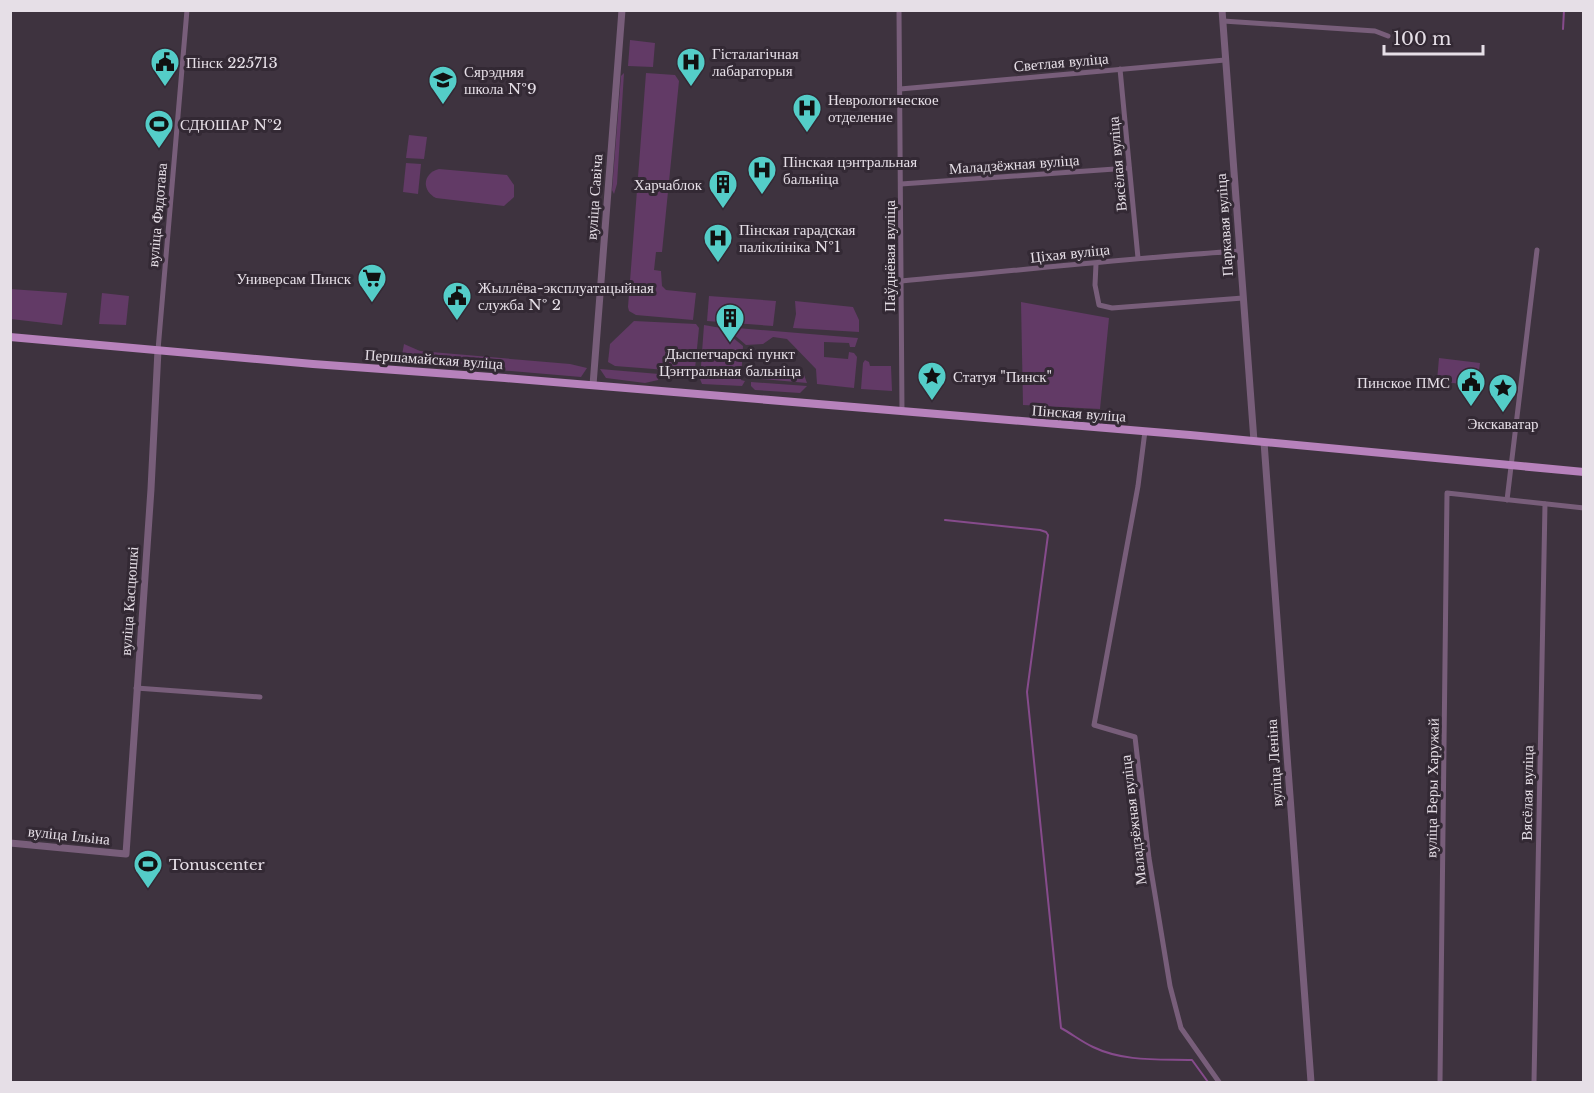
<svg xmlns="http://www.w3.org/2000/svg" width="1594" height="1093" viewBox="0 0 1594 1093" font-family="'Libre Baskerville',serif">
  <rect width="100%" height="100%" fill="#3e333f"/>
  <g fill="#623a66">
    <path d="M630 40 655 43 653 67 628 66Z"/>
    <path d="M624 73 617 184 614 194 612 190 621 76Z"/>
    <path d="M646 73 675 75 679 81 662 252H656L654 270 661 271 662 286 666 290 696 293 693 320 636 315 629 311 628 307Z"/>
    <path d="M409 135 427 137 424 159 406 158Z"/>
    <path d="M406 163 421 164 418 194 403 192Z"/>
    <path d="M439 169 507 175 514 185V197L504 206 436 198C421 190 423 173 439 169Z"/>
    <path d="M10 289 67 293 62 325 11 319Z"/>
    <path d="M102 293 129 296 126 325 99 324Z"/>
    <path d="M709 296 776 301 773 326 707 321Z"/>
    <path d="M795 301 853 307 859 320V332L793 328 796 314Z"/>
    <path d="M1021 302 1109 318 1100 409 1023 405Z"/>
    <path d="M634 321 696 324 699 328 695 369 692 372 615 366 608 362 610 344Z"/>
    <path d="M704 325 721 328 743 346 741 380 745 381 742 386 702 384 700 379Z"/>
    <path d="M725 327 858 338 855 347H850L849 343 824 342V357L848 359 849 352 854 353 857 357 854 388 817 384 816 369 787 339 773 337 763 344 746 345Z"/>
    <path d="M404 344 420 351 570 364 587 368 581 377 406 362 402 355Z"/>
    <path d="M1439 358 1480 363 1477 386 1437 381Z"/>
    <path d="M865 360 869 362 870 366H891L892 391 861 389 863 363Z"/>
    <path d="M600 369 659 374H660L658 380 645 383 606 378Z"/>
    <path d="M755 372 804 375 807 383 751 378Z"/>
    <path d="M751 382 807 386 800 393 755 390 751 386Z"/>
  </g>
  <g fill="none" stroke-linecap="round" stroke-linejoin="round">
    <g stroke="#864b8c" stroke-width="2">
      <path d="M1563 29 1564 10"/>
      <path d="M945 520 1040 530 1046 532 1048 535 1027 692 1061 1028C1072 1034 1082 1042 1093 1047 1124 1062 1159 1059 1192 1060L1208 1082"/>
    </g>
    <g stroke="#785e7a" stroke-width="5">
      <path d="M899 10 902 412"/>
      <path d="M1223 21 1375 31 1388 36"/>
      <path d="M1120 69 1138 258"/>
      <path d="M900 89 1225 60"/>
      <path d="M901 184 1129 168"/>
      <path d="M1096 264 1095 285 1099 305 1112 308 1243 298"/>
      <path d="M901 281C1014 271 1127 258 1240 251"/>
      <path d="M158 350 187 10"/>
      <path d="M1145 431 1138 486 1094 725 1135 737 1149 858 1170 986 1181 1028 1219 1082"/>
      <path d="M1507 500 1537 250"/>
      <path d="M136 688 260 697"/>
      <path d="M1440 1082 1447 493 1584 508"/>
      <path d="M1534 1082 1545 504"/>
    </g>
    <g stroke="#785e7a" stroke-width="7">
      <path d="M1222 10 1254 441"/>
      <path d="M593 385 622 10"/>
      <path d="M1264 442 1311 1082"/>
      <path d="M10 843 126 854 151 489 158 350"/>
    </g>
    <path stroke="#b782bc" stroke-width="8" d="M10 337 313 364 505 378 1190 435 1584 472"/>
  </g>
  <defs>
    <g id="civic-pin" transform="scale(1.5)"><path d="M0 17L-7.5 6A9.5 9.5 0 1 1 7.5 6Z" fill="#54cdc8" stroke="#332934"/><path d="M-.6-6.5H3V-4.5H.6V-3L4-1V1h2V6H-6V1h2V-1L-.6-3ZM-1.2 2.5V6h2.4V2.5Z" fill="#111"/></g>
    <g id="hospital-pin" transform="scale(1.5)"><path d="M0 17L-7.5 6A9.5 9.5 0 1 1 7.5 6Z" fill="#54cdc8" stroke="#332934"/><path d="M-5-5h3v3.5h4V-5h3V5h-3V1.5h-4V5h-3Z" fill="#111"/></g>
    <g id="school-pin" transform="scale(1.5)"><path d="M0 17L-7.5 6A9.5 9.5 0 1 1 7.5 6Z" fill="#54cdc8" stroke="#332934"/><path d="M0-5L7-2L0 1L-7-2ZM-4 1L0 2.5L4 1V4Q0 6-4 4Z" fill="#111"/></g>
    <g id="stadium-pin" transform="scale(1.5)"><path d="M0 17L-7.5 6A9.5 9.5 0 1 1 7.5 6Z" fill="#54cdc8" stroke="#332934"/><path d="M0-5a6.5 5 0 1 0 0 10a6.5 5 0 1 0 0-10ZM-3.5-1.8h7v3.6h-7Z" fill="#111"/></g>
    <g id="building-pin" transform="scale(1.5)"><path d="M0 17L-7.5 6A9.5 9.5 0 1 1 7.5 6Z" fill="#54cdc8" stroke="#332934"/><path d="M-4-6H4V6H1V3H-1V6H-4ZM-2.5-4.3h1.7v1.8h-1.7ZM.8-4.3h1.7v1.8H.8ZM-2.5-1h1.7V.8h-1.7ZM.8-1h1.7V.8H.8Z" fill="#111"/></g>
    <g id="supermarket-pin" transform="scale(1.5)"><path d="M0 17L-7.5 6A9.5 9.5 0 1 1 7.5 6Z" fill="#54cdc8" stroke="#332934"/><path d="M-6-5.5h2.5l.6 2H6L4.5 2H-2.5L-4.4-4H-6ZM-1.5 3.2a1.3 1.3 0 1 0 .1 0ZM3 3.2a1.3 1.3 0 1 0 .1 0Z" fill="#111"/></g>
    <g id="sight-pin" transform="scale(1.5)"><path d="M0 17L-7.5 6A9.5 9.5 0 1 1 7.5 6Z" fill="#54cdc8" stroke="#332934"/><path d="M0-6L1.8-2.2L6-1.7L2.9 1.2L3.7 5.4L0 3.3L-3.7 5.4L-2.9 1.2L-6-1.7L-1.8-2.2Z" fill="#111"/></g>
  </defs>
  <g fill-rule="evenodd">
    <use href="#civic-pin" x="165" y="62"/>
    <use href="#hospital-pin" x="691" y="62"/>
    <use href="#school-pin" x="443" y="80"/>
    <use href="#hospital-pin" x="807" y="108"/>
    <use href="#stadium-pin" x="159" y="124"/>
    <use href="#hospital-pin" x="762" y="170"/>
    <use href="#building-pin" x="723" y="184"/>
    <use href="#hospital-pin" x="718" y="238"/>
    <use href="#supermarket-pin" x="372" y="278"/>
    <use href="#civic-pin" x="457" y="296"/>
    <use href="#building-pin" x="730" y="318"/>
    <use href="#sight-pin" x="932" y="376"/>
    <use href="#civic-pin" x="1471" y="382"/>
    <use href="#sight-pin" x="1503" y="388"/>
    <use href="#stadium-pin" x="148" y="864"/>
  </g>
  <g text-anchor="middle" dominant-baseline="central" stroke-width="6" stroke-linejoin="round" paint-order="stroke">
    <g font-size="15" fill="#e6dfe7" stroke="#332934" text-anchor="start">
      <text x="712" y="53">Гісталагічная<tspan x="712" dy="17">лабараторыя</tspan></text>
      <text x="186" y="62">Пінск 225713</text>
      <text x="464" y="71">Сярэдняя<tspan x="464" dy="17">школа №9</tspan></text>
      <text x="828" y="99">Неврологическое<tspan x="828" dy="17">отделение</tspan></text>
      <text x="180" y="124">СДЮШАР №2</text>
      <text x="783" y="161">Пінская цэнтральная<tspan x="783" dy="17">бальніца</tspan></text>
      <text x="702" y="184" text-anchor="end">Харчаблок</text>
      <text x="739" y="229">Пінская гарадская<tspan x="739" dy="17">паліклініка №1</tspan></text>
      <text x="351" y="278" text-anchor="end">Универсам Пинск</text>
      <text x="478" y="287">Жыллёва-эксплуатацыйная<tspan x="478" dy="17">служба № 2</tspan></text>
      <text x="730" y="353" text-anchor="middle">Дыспетчарскі пункт<tspan x="730" dy="17">Цэнтральная бальніца</tspan></text>
      <text x="953" y="376">Статуя "Пинск"</text>
      <text x="1450" y="382" text-anchor="end">Пинское ПМС</text>
      <text x="1503" y="423" text-anchor="middle">Экскаватар</text>
      <text x="169" y="864">Tonuscenter</text>
    </g>
    <g font-size="15" fill="#e6dfe7" stroke="#332934">
      <text transform="translate(1061 62) rotate(-5)">Светлая вуліца</text>
      <text transform="translate(1014 164) rotate(-4)">Маладзёжная вуліца</text>
      <text transform="translate(1117 164) rotate(-95)">Вясёлая вуліца</text>
      <text transform="translate(594 197) rotate(-86)">вуліца Савіча</text>
      <text transform="translate(157 215) rotate(-85)">вуліца Фядотава</text>
      <text transform="translate(1224 225) rotate(-94)">Паркавая вуліца</text>
      <text transform="translate(1070 253) rotate(-6)">Ціхая вуліца</text>
      <text transform="translate(889 256) rotate(-90)">Паўднёвая вуліца</text>
      <text transform="translate(434 359) rotate(4)">Першамайская вуліца</text>
      <text transform="translate(1079 413) rotate(4)">Пінская вуліца</text>
      <text transform="translate(129 601) rotate(-86)">вуліца Касцюшкі</text>
      <text transform="translate(1274 763) rotate(-94)">вуліца Леніна</text>
      <text transform="translate(1432 788) rotate(-89)">вуліца Веры Харужай</text>
      <text transform="translate(1527 793) rotate(-89)">Вясёлая вуліца</text>
      <text transform="translate(1133 820) rotate(-97)">Маладзёжная вуліца</text>
      <text transform="translate(69 835) rotate(6)">вуліца Ільіна</text>
    </g>
  </g>
  <rect width="1594" height="1093" fill="none" stroke="#e6dfe7" stroke-width="24"/>
  <path d="M1384 45v9h99v-9" fill="none" stroke="#e6dfe7" stroke-width="3"/>
  <text x="1393" y="45" font-size="18" fill="#e6dfe7" stroke="#332934" stroke-width="4.5" paint-order="stroke">100 m</text>
</svg>
